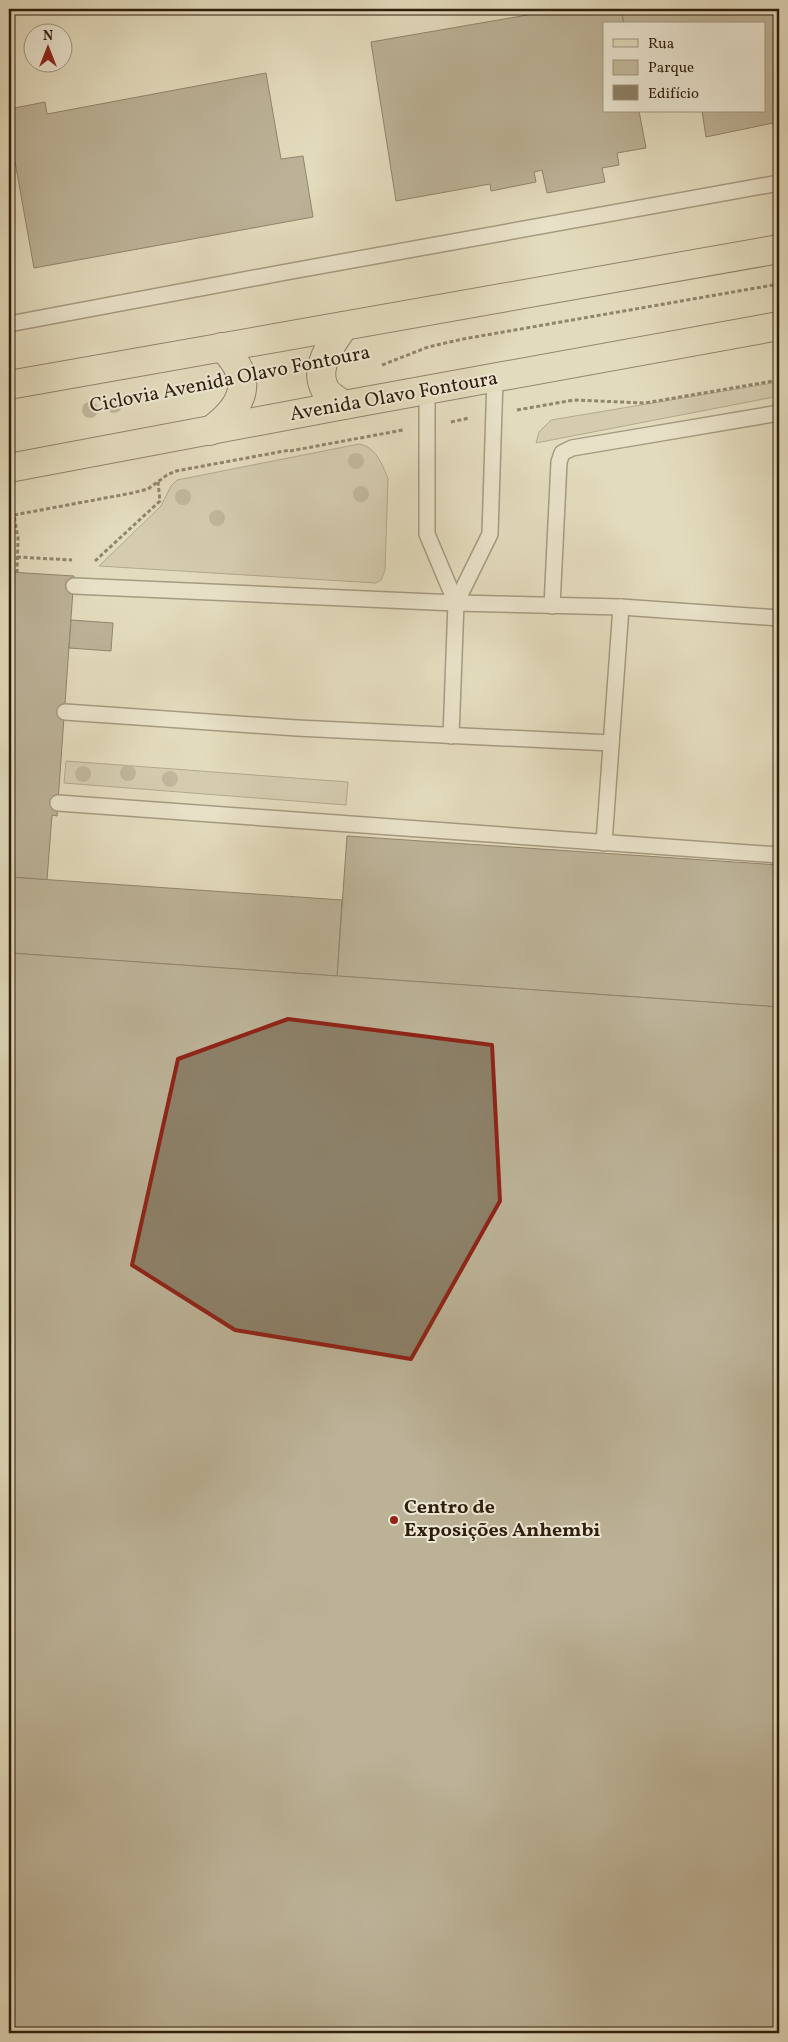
<svg xmlns="http://www.w3.org/2000/svg" width="788" height="2042" viewBox="0 0 788 2042" font-family="Vollkorn,serif">
  <rect width="100%" height="100%" fill="#e3dbbd"/>
  <filter id="stains"><feTurbulence type="fractalNoise" baseFrequency=".004" numOctaves="4"/><feColorMatrix values="0 0 0 0 .2 0 0 0 0 .09 0 0 0 0 .02 0 0 0 .5 -.17"/></filter>
  <radialGradient id="worn" r=".72"><stop offset=".6" stop-color="#630" stop-opacity="0"/><stop offset="1" stop-color="#630" stop-opacity=".3"/></radialGradient>
  <g fill="#c4bb9f" stroke="#796c55">
    <path d="M779 382V396L536 443 539 432 551 420Z"/>
    <path d="M359 444C375 446 383 465 388 479L385 570 381 580 376 583 99 566 161 506 171 486 177 480Z"/>
    <path d="M66 761 348 782 346 805 64 783Z"/>
  </g>
  <g fill="#8c8068" stroke="#2e1d0b">
    <path d="M562 9H621L624 24H604V111H639L646 148 617 153 619 165 602 168 605 182 547 193 542 170 534 172 536 182 491 191 490 184 396 201 371 42Z"/>
    <path d="M621 9H779V126L778 122 706 137 702 111H764V24H624Z"/>
    <path d="M266 73 281 159 303 156 313 217 34 268 9 128V109L45 102 47 114Z"/>
    <path d="M9 572 74 576 57 816 52 815 47 880 9 877Z"/>
    <path d="M71 620 113 623 111 651 69 648Z"/>
    <path d="M347 836 779 865V1007L337 976Z"/>
    <path d="M9 877 342 900 337 976 9 953Z"/>
    <path d="M11 953 779 1007V2033H9V990Z"/>
  </g>
  <g fill="none" stroke-linecap="round" stroke-linejoin="round">
    <g stroke="#5b4c38" stroke-width="18">
      <g id="service">
        <path d="M9 324 281 273 779 183"/>
        <path d="M427 390V534L456 603"/>
        <path d="M74 586 456 603 621 607 779 618"/>
        <path d="M552 606 559 462 562 453 572 448 779 413"/>
        <path d="M65 712 297 728 611 743"/>
        <path d="M451 736 456 603 490 534 495 378"/>
        <path d="M58 803 779 855"/>
        <path d="M604 843 621 607"/>
      </g>
    </g>
    <g stroke="#2e1d0b" stroke-width="30">
      <g id="primary">
        <path d="M344 326C333 342 314 366 324 387 327 395 337 400 344 405"/>
        <path d="M9 385 779 249"/>
        <path d="M210 431C244 406 256 380 222 347"/>
        <path d="M9 468 344 405 779 326"/>
      </g>
    </g>
    <g stroke="#2e1d0b" stroke-width="3" stroke-dasharray="4 2.5" stroke-linecap="butt">
      <path d="M382 365 428 347 463 339 779 284"/>
      <path d="M517 410 574 400 645 403 779 380"/>
      <path d="M451 422 469 418"/>
      <path d="M290 451 403 430"/>
      <path d="M17 557 72 560"/>
      <path d="M95 561 160 501 158 482"/>
      <path d="M17 573 18 538 14 515 132 493 148 489 167 475 176 471 290 450"/>
    </g>
    <use href="#service" stroke="#ede8d4" stroke-width="15"/>
    <use href="#primary" stroke="#e3dbbd" stroke-width="28"/>
  </g>
  <g fill="#988c73">
    <circle cx="114" cy="405" r="8"/>
    <circle cx="90" cy="410" r="8"/>
    <circle cx="356" cy="461" r="8"/>
    <circle cx="361" cy="494" r="8"/>
    <circle cx="183" cy="497" r="8"/>
    <circle cx="217" cy="518" r="8"/>
    <circle cx="128" cy="773" r="8"/>
    <circle cx="83" cy="774" r="8"/>
    <circle cx="170" cy="779" r="8"/>
  </g>
  <path d="M0 0H788V2042H0ZM288 1019 492 1045 500 1201 411 1359 235 1330 132 1265 178 1059Z" fill="#e3dbbd" fill-opacity=".55" fill-rule="evenodd"/>
  <path fill="none" stroke="#8f2418" stroke-width="4" stroke-linejoin="round" d="M288 1019 492 1045 500 1201 411 1359 235 1330 132 1265 178 1059Z"/>
  <circle fill="#8f2418" stroke="#ede8d4" stroke-width="2" cx="394" cy="1520" r="5"/>
  <g text-anchor="middle" dominant-baseline="central" stroke-width="4" stroke-linejoin="round" paint-order="stroke">
    <g font-size="20" fill="#2e1d0b" stroke="#ede8d4">
      <text transform="translate(230 380) rotate(-11)">Ciclovia Avenida Olavo Fontoura</text>
      <text transform="translate(394 397) rotate(-10)">Avenida Olavo Fontoura</text>
    </g>
    <g font-size="20" font-weight="bold" fill="#2e1d0b" stroke="#ede8d4" text-anchor="start">
      <text x="404" y="1508">Centro de<tspan x="404" dy="23">Exposições Anhembi</tspan></text>
    </g>
  </g>
  <rect width="788" height="2042" fill="none" stroke="#e3dbbd" stroke-width="30"/>
  <rect x="10" y="10" width="768" height="2022" fill="none" stroke="#2e1d0b" stroke-width="2.5"/>
  <rect x="15" y="15" width="758" height="2012" fill="none" stroke="#2e1d0b"/>
  <rect x="603" y="22" width="162" height="90" fill="#ede8d4" stroke="#a19784"/>
  <rect x="613" y="39" width="25" height="8" fill="#e3dbbd" stroke="#a19784"/>
  <text x="648" y="48" font-size="15" fill="#2e1d0b">Rua</text>
  <rect x="613" y="60" width="25" height="15" fill="#c4bb9f" stroke="#a19784"/>
  <text x="648" y="72" font-size="15" fill="#2e1d0b">Parque</text>
  <rect x="613" y="85" width="25" height="15" fill="#8c8068" stroke="#a19784"/>
  <text x="648" y="98" font-size="15" fill="#2e1d0b">Edifício</text>
  <g transform="translate(48 48)"><circle r="24" fill="#ede8d4" stroke="#a19784"/>
  <path d="M0-4L9 19L0 12L-9 19Z" fill="#8f2418"/>
  <text y="-8" font-size="14" font-weight="bold" text-anchor="middle" fill="#2e1d0b">N</text>
  </g>
  <rect width="100%" height="100%" filter="url(#stains)"/>
  <rect width="100%" height="100%" fill="url(#worn)"/>
</svg>
